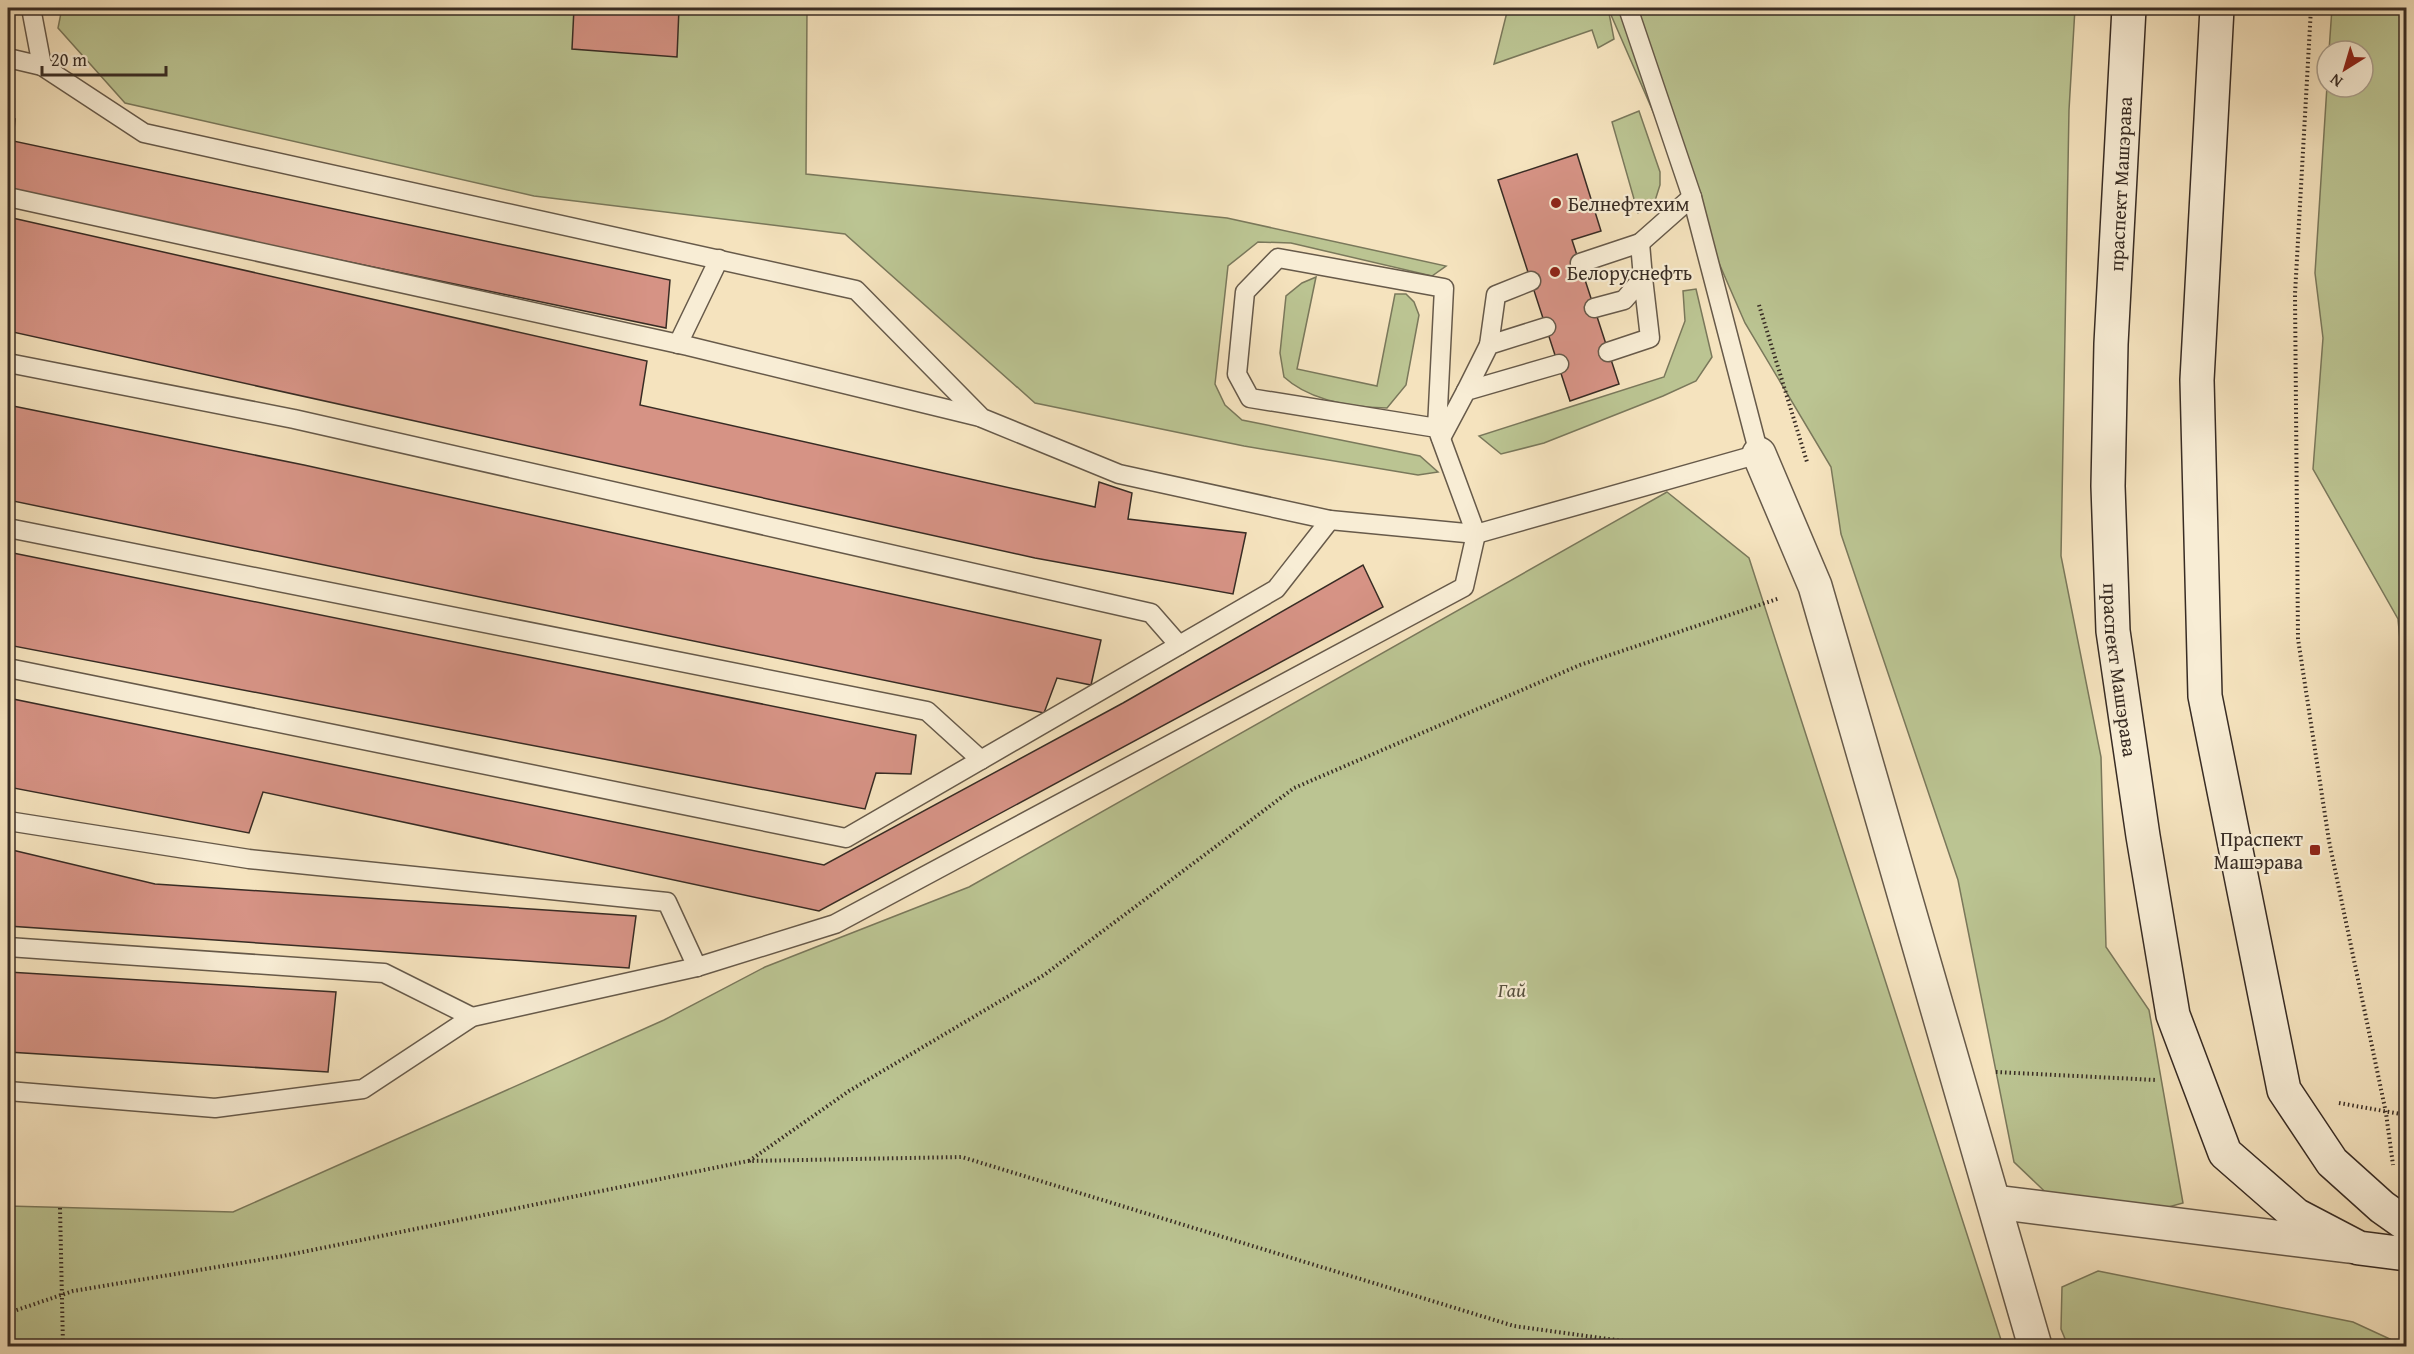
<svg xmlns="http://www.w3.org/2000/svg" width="2414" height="1354" viewBox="0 0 2414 1354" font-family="'Gentium Book Plus',serif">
  <rect width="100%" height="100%" fill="#f5e3be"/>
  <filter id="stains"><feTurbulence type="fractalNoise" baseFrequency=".00333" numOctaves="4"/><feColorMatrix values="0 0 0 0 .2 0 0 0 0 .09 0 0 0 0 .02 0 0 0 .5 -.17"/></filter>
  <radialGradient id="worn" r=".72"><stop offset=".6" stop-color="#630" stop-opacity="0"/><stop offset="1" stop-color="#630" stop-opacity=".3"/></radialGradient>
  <g fill="#bbc492" stroke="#7a785b" stroke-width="1.5">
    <path d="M62 8H807L806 174 1227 218 1446 266 1432 276 1291 243 1258 242 1228 266 1215 384 1225 405 1242 420 1420 456 1438 472 1418 475 1244 446 1035 403 845 234 534 196 125 103 58 28Z"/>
    <path d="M1508 8H1608L1614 39 1598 48 1592 30 1494 64Z"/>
    <path d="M1608 8H2075L2069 110 2061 556 2101 757 2106 947 2149 1010 2183 1203 2085 1230 2014 1162 1958 880 1841 534 1831 467 1745 323Z"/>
    <path d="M2332 8H2406V703L2398 619 2313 469 2323 338 2315 273 2327 86 2363 87V51H2329Z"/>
    <path d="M1639 111 1660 172V185L1654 204 1638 213 1612 122Z"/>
    <path d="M1316 277 1297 369 1377 386 1395 294H1406L1414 302 1419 315 1406 385 1387 408C1352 407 1310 401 1284 377L1280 353 1286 296 1302 283Z"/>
    <path d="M1696 289 1712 357 1696 381 1663 396 1544 443 1501 454 1479 436 1664 377 1685 321 1683 291Z"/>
    <path d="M1667 492 1749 558 2003 1346H8V1206L233 1212 664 1020 765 967 969 887Z"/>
    <path d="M2098 1271 2353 1322 2405 1346H2068L2061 1329 2062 1287Z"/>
  </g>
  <g fill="#d69385" stroke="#382c24" stroke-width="1.5">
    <path d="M574 8H679L677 57 572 49Z"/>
    <path d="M8 118 15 119 13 141 670 280 666 328 8 191Z"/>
    <path d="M1577 154 1601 231 1572 240 1619 384 1570 401 1498 180Z"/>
    <path d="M8 217 647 361 640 405 1095 507 1099 482 1132 493 1128 519 1246 533 1233 594 1035 558 8 331Z"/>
    <path d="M8 405 304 465 1101 640 1091 685 1057 678 1044 713 8 500Z"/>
    <path d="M8 552 916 735 911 774 876 773 865 809 8 645Z"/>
    <path d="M1363 565 1383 607 819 911 263 792 249 833 8 787V698L824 865 1123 703Z"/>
    <path d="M8 849 155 884 636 916 629 968 8 926Z"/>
    <path d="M8 972 336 992 328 1072 8 1052Z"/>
  </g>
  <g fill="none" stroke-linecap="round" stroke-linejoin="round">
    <g stroke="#675a4a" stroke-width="21">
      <g id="service">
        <path d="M31 8 42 66 144 133 856 290 982 418 1119 474 1330 520 1476 534 1759 454 1692 197 1628 8"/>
        <path d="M8 58 42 66"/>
        <path d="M8 197 688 346 980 417"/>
        <path d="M1640 243 1692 197"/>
        <path d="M1580 263 1640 243 1643 278"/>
        <path d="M1594 308 1624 300 1643 278 1650 338 1608 352"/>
        <path d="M678 344 719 259"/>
        <path d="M1489 345 1496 295 1531 281"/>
        <path d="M8 363 294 419 1151 613 1179 645"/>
        <path d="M1466 391 1489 345 1546 327"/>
        <path d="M1441 438 1466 391 1559 364"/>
        <path d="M8 528 927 711 981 760"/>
        <path d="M8 668 846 838 1276 589 1330 520"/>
        <path d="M8 821 249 859 667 902 697 967"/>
        <path d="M8 947 384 973 472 1017"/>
        <path d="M8 1091 215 1108 363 1089 472 1017 697 967 835 924 1464 587 1476 534 1437 428 1250 398 1237 374 1245 292 1278 258 1444 288 1437 428"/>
      </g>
    </g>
    <g stroke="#675a4a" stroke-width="36">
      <g id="minor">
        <path d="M1759 454 1815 586 2035 1346"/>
        <path d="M1995 1202 2356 1247"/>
      </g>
    </g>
    <g stroke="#382c24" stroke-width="36">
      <g id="secondary">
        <path id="s1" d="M2129 8 2111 344 2108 486 2113 631 2143 836 2173 1015 2225 1153 2296 1215 2359 1248 2406 1254"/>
        <path d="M2217 8 2197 380 2205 696 2284 1090 2332 1162 2382 1207 2406 1224"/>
      </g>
    </g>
    <g stroke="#382c24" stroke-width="4" stroke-dasharray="1.5 3" stroke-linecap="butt">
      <path d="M2311 8 2295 294 2298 639 2329 841 2386 1113 2393 1165"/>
      <path d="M1759 305 1807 462"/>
      <path d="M1996 1072 2156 1080"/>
      <path d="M2339 1103 2406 1115"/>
      <path d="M749 1161 849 1091 1044 975 1294 788 1580 665 1780 598"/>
      <path d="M60 1208 63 1346"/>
      <path d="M8 1313 73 1291 283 1256 748 1161 962 1157 1514 1326 1659 1346"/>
    </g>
    <use href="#service" stroke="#f8edd5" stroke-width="18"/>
    <use href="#minor" stroke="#f8edd5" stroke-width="33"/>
    <use href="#secondary" stroke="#f8edd5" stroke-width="33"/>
  </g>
  <g fill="#8f2418" stroke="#f8edd5" stroke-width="2">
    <circle cx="1556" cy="203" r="6"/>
    <circle cx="1555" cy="272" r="6"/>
    <rect x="2309" y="844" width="12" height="12" rx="3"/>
  </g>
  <g text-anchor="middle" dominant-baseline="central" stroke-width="4.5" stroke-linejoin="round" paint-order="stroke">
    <g font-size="20" fill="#382c24" stroke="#f8edd5">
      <text transform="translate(2120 184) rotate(-87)">праспект Машэрава</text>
      <text stroke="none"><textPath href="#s1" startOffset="663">праспект Машэрава</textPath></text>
    </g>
    <g font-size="20" fill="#382c24" stroke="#f8edd5" text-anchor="start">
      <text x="1568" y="203">Белнефтехим</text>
      <text x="1567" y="272">Белоруснефть</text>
      <text x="2303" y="838" text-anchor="end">Праспект<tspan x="2303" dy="23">Машэрава</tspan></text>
    </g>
    <g font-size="20" font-style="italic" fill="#595240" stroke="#f8edd5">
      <text x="1512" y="989">Гай</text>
    </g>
  </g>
  <rect width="2414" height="1354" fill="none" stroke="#f5e3be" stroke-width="30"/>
  <rect x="9" y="9" width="2396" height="1336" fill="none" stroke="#382c24" stroke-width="3"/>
  <rect x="15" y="15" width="2384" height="1324" fill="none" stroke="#382c24" stroke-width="1.5"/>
  <g transform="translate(2345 69) rotate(217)"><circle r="28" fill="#f8edd5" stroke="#aba08e" stroke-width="1.5"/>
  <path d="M0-4.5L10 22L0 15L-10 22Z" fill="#8f2418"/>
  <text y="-9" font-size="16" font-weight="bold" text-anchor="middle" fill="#382c24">N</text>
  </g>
  <path d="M42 66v9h124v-9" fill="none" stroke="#382c24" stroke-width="3"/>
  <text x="51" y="66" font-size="18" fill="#382c24" stroke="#f8edd5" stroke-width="4.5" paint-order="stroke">20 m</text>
  <rect width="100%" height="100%" filter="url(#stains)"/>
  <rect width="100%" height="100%" fill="url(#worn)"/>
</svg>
